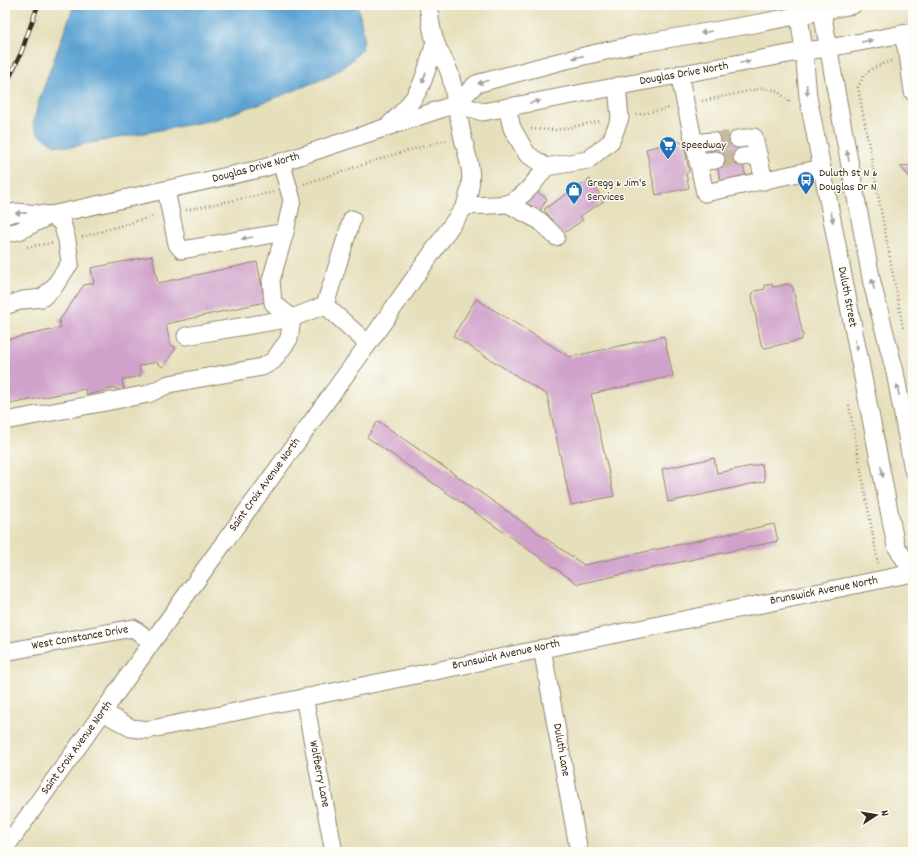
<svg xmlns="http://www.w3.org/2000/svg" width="918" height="857" viewBox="0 0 918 857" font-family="Dekko,sans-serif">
  <rect width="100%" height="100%" fill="#fdfcf7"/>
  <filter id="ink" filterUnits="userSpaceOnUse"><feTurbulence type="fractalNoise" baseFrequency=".025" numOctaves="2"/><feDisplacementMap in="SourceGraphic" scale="8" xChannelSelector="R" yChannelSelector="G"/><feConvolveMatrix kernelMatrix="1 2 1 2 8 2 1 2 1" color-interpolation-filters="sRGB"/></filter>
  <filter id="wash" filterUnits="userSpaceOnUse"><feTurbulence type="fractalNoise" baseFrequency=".012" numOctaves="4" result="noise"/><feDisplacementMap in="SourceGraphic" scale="16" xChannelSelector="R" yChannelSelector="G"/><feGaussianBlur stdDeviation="0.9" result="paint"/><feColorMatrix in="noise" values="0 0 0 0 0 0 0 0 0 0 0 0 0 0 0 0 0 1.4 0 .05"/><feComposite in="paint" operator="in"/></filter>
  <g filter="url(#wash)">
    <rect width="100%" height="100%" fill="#e6dfbb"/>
    <path fill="#5ca3d3" stroke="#4c6678" d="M74 5H358L364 37 362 50 350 62 330 76 278 97 214 120 70 147 55 145 38 134 33 124 39 100Z"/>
    <g id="blocks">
      <g fill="#d0a2cb">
        <path d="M724 136 737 137 747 182 721 183 711 138Z"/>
        <path d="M679 141 684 145 689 171 686 174 689 188 656 195 646 149Z"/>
        <path d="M913 165V181L900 166Z"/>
        <path d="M590 179 604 201 580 216 583 220 561 235 544 209Z"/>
        <path d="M533 189 547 199 538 214 523 203Z"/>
        <path d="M152 256 158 283 257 262 265 302 166 324 170 344 176 348 163 367 156 362 139 366 141 376 122 380 125 393 115 388 87 395 85 389 5 405V340L61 328 59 321 84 285 94 283 91 268Z"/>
        <path d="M772 284 773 287 789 284 793 288 803 336 801 340 765 348 761 344 752 296 754 291 765 289V285Z"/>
        <path d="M476 299 570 357 664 336 673 376 591 394 614 496 571 505 547 395 453 336Z"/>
        <path d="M378 421 584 565 774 524 778 541 578 584 367 437Z"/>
        <path d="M714 458 717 473 762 464 765 481 668 502 662 469Z"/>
      </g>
    </g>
  </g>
  <g filter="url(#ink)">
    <use href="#blocks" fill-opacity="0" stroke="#90846c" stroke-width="1"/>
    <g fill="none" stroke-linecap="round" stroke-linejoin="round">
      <g stroke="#c4bb9c" stroke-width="17" stroke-dasharray="17 8" stroke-linecap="butt">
        <path d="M712 141 738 139"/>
        <path d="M716 160 742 157"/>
      </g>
      <g stroke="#90846c" stroke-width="19">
        <g id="minor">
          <path d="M822 11 836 91 872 283 895 372 913 470"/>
          <path d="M799 16 804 51 808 97 896 546 913 573"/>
          <path d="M902 34 908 54 913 92"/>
          <path d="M679 74 705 193 822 168"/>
          <path d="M456 104 483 112 804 51 829 48 913 32"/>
          <path d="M507 107 512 128 527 154 546 167 588 160 611 141 620 118 617 86"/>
          <path d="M391 123C421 97 425 78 435 41"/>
          <path d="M738 139 754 137 764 181"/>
          <path d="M694 143 712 141"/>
          <path d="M742 157 758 155"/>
          <path d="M698 162 716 160"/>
          <path d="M166 190 177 244 182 250 285 232"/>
          <path d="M508 204 540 221 556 237"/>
          <path d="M465 206C474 205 502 206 509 203 525 197 536 180 546 167"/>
          <path d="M5 215 16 212 51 215 19 231 5 234"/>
          <path d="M51 215 264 168 456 104 476 84 558 62 632 45 754 24 853 5"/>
          <path d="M352 219 325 305 368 344"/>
          <path d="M5 306 23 300 42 298 54 287 70 263 67 240 62 223 51 215"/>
          <path d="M186 336 292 318 325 305"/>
          <path d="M5 421 148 394 169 384 262 367 273 361 289 339 292 318 273 303 271 280 285 232 292 200 281 162"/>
          <path d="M542 648 579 852"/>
          <path d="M5 652 133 628 152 642"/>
          <path d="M304 697 334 852"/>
          <path d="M103 712 131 728 147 730 913 573"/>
          <path d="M5 848 103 712 152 642 368 344 465 206C476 175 469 164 462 134 458 114 455 94 450 74 446 62 439 53 435 41 431 30 430 17 428 5"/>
        </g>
      </g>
      <g stroke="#90846c" stroke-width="2.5" stroke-dasharray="1 3" stroke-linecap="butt">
        <path d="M891 61 875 67 864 75 858 87 903 328"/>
        <path d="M702 101 762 88 776 90 791 103"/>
        <path d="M636 115 670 108"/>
        <path d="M531 129 556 130 601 121"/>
        <path d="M304 184 389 156 446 140"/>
        <path d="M186 210 274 192"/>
        <path d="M82 237 154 216"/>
        <path d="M27 247 52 243"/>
        <path d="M849 405 878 563"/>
      </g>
      <use href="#minor" stroke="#fff" stroke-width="17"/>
      <g stroke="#3b2a1e" stroke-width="4.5">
        <path id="rail" d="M5 87 21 53 38 5"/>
      </g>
      <use href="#rail" stroke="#fdfcf7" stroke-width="3" stroke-dasharray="9" stroke-linecap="butt"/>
    </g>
    <defs><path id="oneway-solid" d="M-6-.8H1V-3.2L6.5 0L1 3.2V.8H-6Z"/></defs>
    <g fill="#a79f9a">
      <use href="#oneway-solid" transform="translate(706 32) rotate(170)"/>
      <use href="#oneway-solid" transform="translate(867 41) rotate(-11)"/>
      <use href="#oneway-solid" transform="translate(578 57) rotate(167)"/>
      <use href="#oneway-solid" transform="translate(745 62) rotate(-11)"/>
      <use href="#oneway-solid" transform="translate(424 78) rotate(111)"/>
      <use href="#oneway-solid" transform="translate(483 82) rotate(163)"/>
      <use href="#oneway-solid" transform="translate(807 90) rotate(85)"/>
      <use href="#oneway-solid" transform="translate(535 102) rotate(-11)"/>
      <use href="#oneway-solid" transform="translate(848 156) rotate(-101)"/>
      <use href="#oneway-solid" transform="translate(21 213) rotate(-179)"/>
      <use href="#oneway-solid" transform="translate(832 217) rotate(79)"/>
      <use href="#oneway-solid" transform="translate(247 238) rotate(170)"/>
      <use href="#oneway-solid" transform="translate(873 284) rotate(-103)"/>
      <use href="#oneway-solid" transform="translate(856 345) rotate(79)"/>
      <use href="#oneway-solid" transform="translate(898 390) rotate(-101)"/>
      <use href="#oneway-solid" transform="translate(882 472) rotate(79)"/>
    </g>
  </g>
  <defs>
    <g id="supermarket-pin" transform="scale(0.9)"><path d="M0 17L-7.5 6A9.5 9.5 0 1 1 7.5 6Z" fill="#1f6fb2" stroke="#fdfcf7"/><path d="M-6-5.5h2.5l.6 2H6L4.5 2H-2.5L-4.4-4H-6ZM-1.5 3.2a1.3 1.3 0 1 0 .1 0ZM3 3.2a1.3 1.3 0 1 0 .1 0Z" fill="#fff"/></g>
    <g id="bus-pin" transform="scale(0.9)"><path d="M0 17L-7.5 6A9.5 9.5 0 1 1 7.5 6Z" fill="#1f6fb2" stroke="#fdfcf7"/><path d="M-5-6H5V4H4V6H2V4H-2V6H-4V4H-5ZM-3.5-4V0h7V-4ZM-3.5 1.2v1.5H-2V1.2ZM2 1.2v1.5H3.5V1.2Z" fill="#fff"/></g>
    <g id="shop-pin" transform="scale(0.9)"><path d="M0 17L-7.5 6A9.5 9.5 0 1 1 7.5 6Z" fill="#1f6fb2" stroke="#fdfcf7"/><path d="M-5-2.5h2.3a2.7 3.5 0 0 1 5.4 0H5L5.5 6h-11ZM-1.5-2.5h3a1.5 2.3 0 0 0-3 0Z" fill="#fff"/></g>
  </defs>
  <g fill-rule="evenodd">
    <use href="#supermarket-pin" x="668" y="145"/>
    <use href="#bus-pin" x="806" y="180"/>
    <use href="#shop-pin" x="574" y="190"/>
  </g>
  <g text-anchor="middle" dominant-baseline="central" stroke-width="3" stroke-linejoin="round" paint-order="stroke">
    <g font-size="12" fill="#3b2a1e" stroke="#fdfcf7">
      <text transform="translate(684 74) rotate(-10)">Douglas Drive North</text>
      <text transform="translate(256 168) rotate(-15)">Douglas Drive North</text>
      <text transform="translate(847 297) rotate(79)">Duluth Street</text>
      <text transform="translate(265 485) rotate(-54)">Saint Croix Avenue North</text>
      <text transform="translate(824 591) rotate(-11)">Brunswick Avenue North</text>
      <text transform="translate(80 638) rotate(-10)">West Constance Drive</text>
      <text transform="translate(506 655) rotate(-12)">Brunswick Avenue North</text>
      <text transform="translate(77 748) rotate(-54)">Saint Croix Avenue North</text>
      <text transform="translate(561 750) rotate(80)">Duluth Lane</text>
      <text transform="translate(319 774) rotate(79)">Wolfberry Lane</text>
    </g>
    <g font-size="12" fill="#3b2a1e" stroke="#fdfcf7" text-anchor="start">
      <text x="681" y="145">Speedway</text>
      <text x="819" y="173">Duluth St N &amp;<tspan x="819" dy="14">Douglas Dr N</tspan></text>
      <text x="587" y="183">Gregg &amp; Jim's<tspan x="587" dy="14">Services</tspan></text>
    </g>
  </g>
  <rect width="918" height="857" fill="none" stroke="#fdfcf7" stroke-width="20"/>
  <g transform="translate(876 815) rotate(78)" stroke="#fdfcf7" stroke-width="3" paint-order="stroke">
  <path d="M0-3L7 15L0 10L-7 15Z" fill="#3b2a1e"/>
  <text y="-6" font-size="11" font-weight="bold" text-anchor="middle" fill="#3b2a1e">N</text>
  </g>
</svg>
